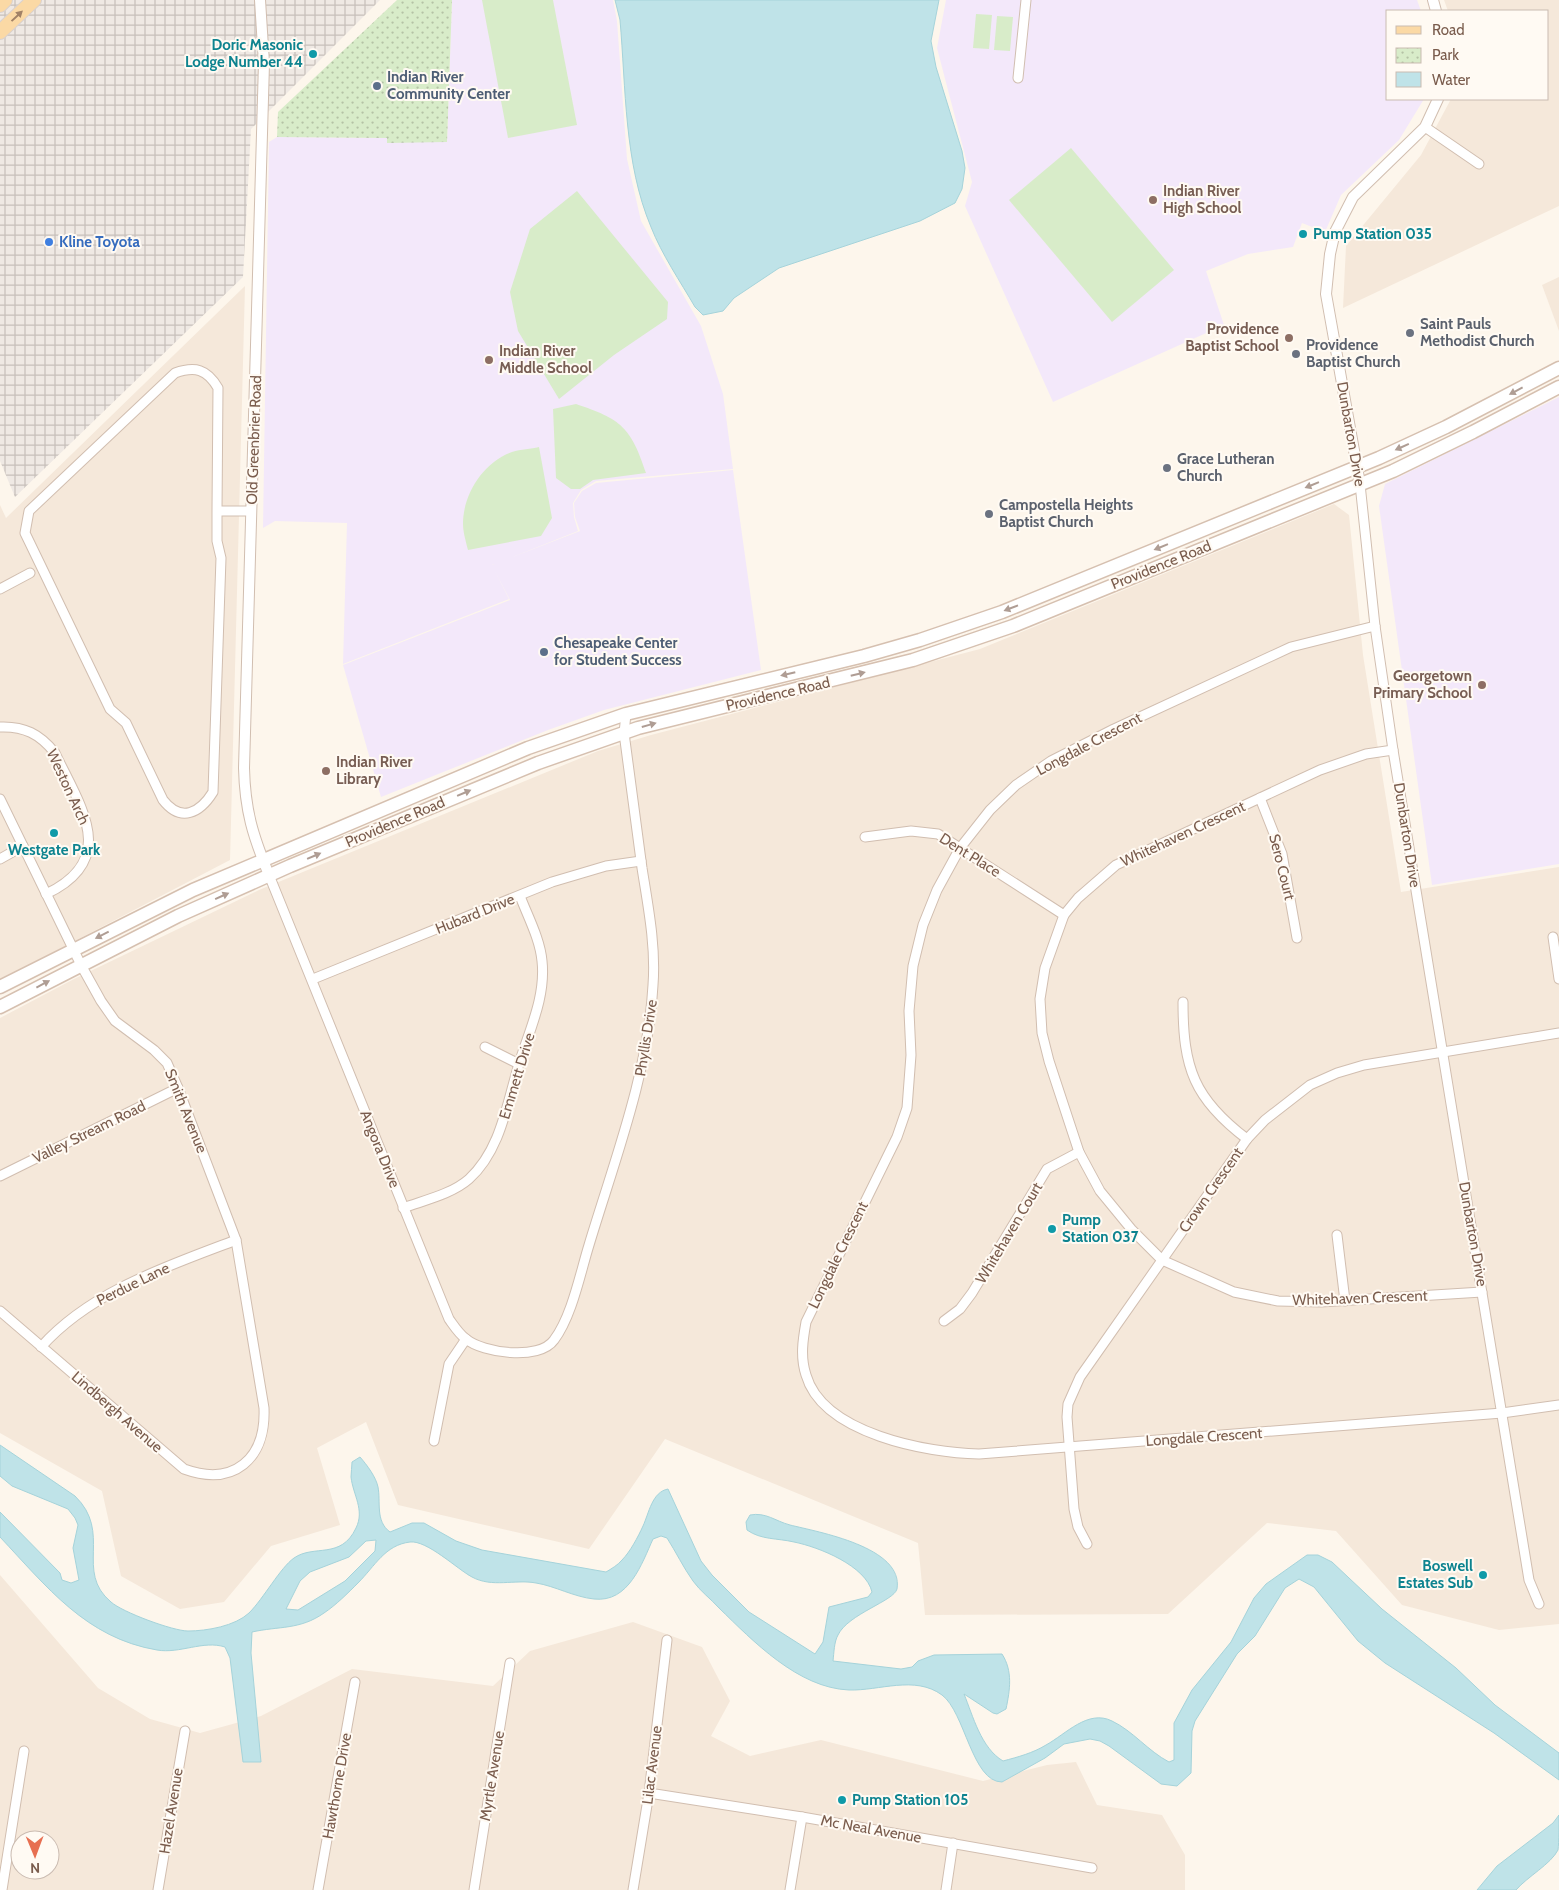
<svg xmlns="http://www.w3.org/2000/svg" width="1559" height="1890" viewBox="0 0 1559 1890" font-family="Cabin,sans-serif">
  <defs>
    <pattern id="industrial-grid" width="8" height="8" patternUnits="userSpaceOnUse" patternTransform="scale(1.25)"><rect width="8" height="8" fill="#efe9e4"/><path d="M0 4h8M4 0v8" fill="none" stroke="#c7c0bb"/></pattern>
    <pattern id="park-dots" width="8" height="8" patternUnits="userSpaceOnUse" patternTransform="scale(1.25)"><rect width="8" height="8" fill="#d8ecc9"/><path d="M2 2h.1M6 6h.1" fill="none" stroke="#b4c2a5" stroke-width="1.8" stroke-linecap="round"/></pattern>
  </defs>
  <rect width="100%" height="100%" fill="#fdf6ec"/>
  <g fill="#f5e8da" fill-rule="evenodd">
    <path d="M1444 0H1559V206L1343 308 1346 246 1421 155 1451 99H1548V11H1448Z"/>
    <path d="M1559 277V331L1542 285Z"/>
    <path d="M245 286 230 860 0 980V505L6 518Z"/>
    <path d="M1334 504 1349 515 1363 655 1401 892 1559 867V1624L1499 1630 1402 1605 1336 1531 1267 1523 1168 1614 925 1615 918 1543 665 1439 589 1549 398 1505 366 1422 317 1448 340 1525 271 1546 224 1602 180 1609 121 1576 102 1491 0 1433V1018L74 979 259 890 598 751 651 735 980 649Z"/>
    <path d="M0 1575 98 1688 150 1719 200 1733 261 1716 352 1669 493 1686 530 1651 633 1622 702 1647 730 1701 711 1736 750 1756 821 1740 983 1781 1047 1765 1076 1762 1097 1805 1162 1815 1185 1855V1890H0ZM20 1840H50V1870H20Z"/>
  </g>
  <path fill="url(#industrial-grid)" d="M0 0H380L251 129 243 277 15 497 0 461Z"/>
  <g fill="#f3e8fa">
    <path d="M452 0H613L617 21 627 159 641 221 701 326 723 394 733 469 596 481 581 490 573 503 574 517 578 531 492 565 580 531 575 517 574 503 582 491 596 483 733 470 761 670 604 710 548 730 381 797 343 665 510 600 495 571 509 599 343 664 347 523 275 521 263 528 269 142 277 137 387 138V142H447Z"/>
    <path d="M946 0H1417L1421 11H1388V99H1424L1399 140 1341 195 1325 232 1302 223 1293 247 1248 254 1206 271 1224 325 1053 402 965 206 972 182 937 48Z"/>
    <path d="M1559 397V864L1432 885 1379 506 1385 484Z"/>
  </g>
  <g fill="#d8ecc9">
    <path d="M482 0H553L577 125 508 138Z"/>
    <path d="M976 14 992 15 989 49 973 48Z"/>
    <path d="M997 16 1013 17 1010 51 994 50Z"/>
    <path d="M1071 148 1174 270 1112 322 1009 200Z"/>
    <path d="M577 191 668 302 667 319 614 355 559 399 518 331 510 292 530 229Z"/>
    <path d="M576 404C621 419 631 427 646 473L593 480 580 489H571L556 478 553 409Z"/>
    <path d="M539 447 552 518 541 536 468 550C466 542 463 532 463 524 463 493 484 462 512 452 521 449 531 449 539 447Z"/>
  </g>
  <path fill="url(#park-dots)" d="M397 0H452L447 142 387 143V138L277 137 278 112Z"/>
  <g fill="#bfe3e8" stroke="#a5d3da" fill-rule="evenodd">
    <path d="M615 0H939L931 41 936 67 962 151 965 168 962 189 955 203 920 221 779 268 734 298 723 311 703 315 695 307C680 281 662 255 651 227 624 163 626 88 620 20Z"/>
    <path d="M0 1445 75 1496C113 1533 74 1571 111 1602 122 1612 173 1631 188 1631 207 1631 235 1626 249 1613 264 1598 280 1568 294 1558 314 1544 341 1560 356 1528 365 1510 353 1495 351 1477 351 1472 352 1467 352 1462L360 1457C367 1465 376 1477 378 1487 381 1502 375 1521 390 1532L412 1523H424L456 1541 482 1550 606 1572C611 1569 618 1565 622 1560 630 1552 638 1537 643 1526 649 1513 652 1492 668 1489L701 1561 712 1575 749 1612 815 1654 823 1642 829 1607 868 1597 872 1592C866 1566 819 1547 794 1542 777 1538 761 1540 747 1530L746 1522 750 1515C766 1512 775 1521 790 1525 818 1532 904 1547 897 1589 894 1601 848 1614 838 1635 834 1642 834 1653 833 1661L901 1669 912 1667 918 1661 934 1655 1002 1654C1013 1671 1010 1690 1006 1709L997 1714 993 1713 964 1694C973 1716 981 1748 1003 1761 1018 1757 1033 1753 1046 1745 1066 1734 1088 1709 1112 1721 1133 1731 1148 1751 1169 1762L1174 1760V1723L1192 1690 1231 1642 1254 1598 1266 1584 1307 1555H1318L1332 1562 1382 1609 1456 1668 1495 1705 1559 1753V1780L1494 1733 1385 1663 1358 1641 1314 1587 1299 1579 1285 1588 1255 1636 1237 1654 1195 1721 1192 1731 1191 1773 1177 1786 1161 1784 1109 1746 1100 1741 1090 1739 1064 1744 1045 1758 1002 1782C972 1782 965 1712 942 1695 915 1675 879 1691 849 1690 798 1688 753 1641 719 1608 711 1599 700 1591 693 1581 683 1567 676 1552 667 1538L661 1536 653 1539C642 1563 629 1603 594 1599 574 1597 555 1586 536 1583 515 1579 492 1588 472 1577 457 1569 427 1540 410 1542 385 1545 375 1566 358 1583 348 1593 336 1605 324 1613 300 1630 279 1626 252 1632L251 1653 261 1762H243L230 1658 225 1647C203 1640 180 1654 157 1650 86 1638 47 1587 0 1537V1512L60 1573 62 1580 71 1583 79 1580 73 1548 78 1525 75 1518 68 1509 12 1486 0 1476ZM376 1540 375 1551 345 1581 298 1610 286 1609 300 1581 310 1572 349 1557 366 1541Z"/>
    <path d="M1559 1815C1559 1824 1559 1842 1558 1850 1551 1864 1527 1877 1516 1890H1477L1497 1866 1553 1823Z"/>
  </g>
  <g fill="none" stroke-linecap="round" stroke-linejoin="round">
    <g stroke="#d1beb0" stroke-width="11">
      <g id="minor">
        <path d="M1018 78 1026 0"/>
        <path d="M1425 127 1479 164"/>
        <path d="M1360 484 1375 626 1393 750 1529 1580 1539 1604"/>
        <path d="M217 511 218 388C207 369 195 366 175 373L29 511 25 533 110 709 126 723 163 800C181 823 200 813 213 792L221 558 217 541V511H251"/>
        <path d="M0 589 30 573"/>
        <path d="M1375 626 1291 647 1114 729 1051 761 1016 785 990 810 960 848 937 890 923 925 913 966 909 1011 911 1055 907 1108 897 1137 806 1322C803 1339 800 1357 806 1375 823 1434 928 1453 979 1454L1502 1413 1559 1405"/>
        <path d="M0 727C24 726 40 734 55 753 80 806 120 859 46 894"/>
        <path d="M1393 750 1366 754 1320 770 1116 865 1078 898 1064 915 1045 968 1040 999 1042 1033 1049 1061 1079 1152 1100 1191 1132 1230 1162 1260 1234 1292 1278 1301 1321 1302 1482 1292"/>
        <path d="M1260 798 1282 854 1297 938"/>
        <path d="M0 799 81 965 101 1001 115 1021 154 1050 167 1063 178 1088 236 1240 264 1408C266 1459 234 1487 184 1469L0 1311"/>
        <path d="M865 837 911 831 938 834 1064 915"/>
        <path d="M0 859 23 846"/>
        <path d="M269 875 449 1319C454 1326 459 1334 466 1339 483 1353 539 1361 554 1340 572 1316 580 1274 589 1245 615 1159 648 1074 653 985 656 946 648 906 642 868 636 823 630 778 624 733L626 714"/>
        <path d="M1553 937 1559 979"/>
        <path d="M313 979 552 882 606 866 641 861"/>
        <path d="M1183 1002C1183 1068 1194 1099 1247 1139"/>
        <path d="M485 1047 519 1064"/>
        <path d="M0 1176 178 1088"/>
        <path d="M403 1208C425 1200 452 1194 469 1179 501 1150 507 1103 519 1064 529 1031 546 997 542 961 540 939 528 917 520 896"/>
        <path d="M1337 1235 1345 1301"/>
        <path d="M944 1321 960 1309 972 1293 1047 1169 1079 1152"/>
        <path d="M41 1347C91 1291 168 1266 236 1240"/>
        <path d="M434 1441 449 1364 466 1339"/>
        <path d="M1087 1544 1078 1527 1074 1509 1067 1417 1068 1404 1080 1377 1247 1139 1265 1120 1310 1085 1337 1073 1364 1065 1559 1033"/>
        <path d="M649 1793 802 1817 1092 1868"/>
        <path d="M2 1890 24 1751"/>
        <path d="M158 1890 185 1731"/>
        <path d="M318 1890 355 1682"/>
        <path d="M474 1890 510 1663"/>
        <path d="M633 1890 649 1793 667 1640"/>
        <path d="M790 1890 802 1817"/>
        <path d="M946 1890 953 1843"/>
      </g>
    </g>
    <g stroke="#d1beb0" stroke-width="12">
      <g id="tertiary">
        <path d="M260 0 264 63 244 768C245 811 253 836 269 875"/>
        <path d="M1433 0 1436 11"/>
        <path d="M1360 484 1326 294 1330 254 1335 232 1353 197 1425 127 1438 99"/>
      </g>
    </g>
    <g stroke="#d6c0b0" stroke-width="15">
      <g id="secondary">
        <path d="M0 987 193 890 528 748 626 714 864 656 920 640 1002 612 1379 458 1446 427 1559 368"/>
        <path d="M0 1007 178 916 290 866 538 763 638 728 913 660 1013 626 1393 471 1473 432 1559 387"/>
      </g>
    </g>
    <g stroke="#dad1cd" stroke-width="16">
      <g id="primary">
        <path d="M0 5 5 0"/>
        <path d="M0 32 34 0"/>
      </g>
    </g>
    <use href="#minor" stroke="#fff" stroke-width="9"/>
    <use href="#tertiary" stroke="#fff" stroke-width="10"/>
    <use href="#secondary" stroke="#fff" stroke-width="12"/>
    <use href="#primary" stroke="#fbd9a5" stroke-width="14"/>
  </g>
  <defs><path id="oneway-solid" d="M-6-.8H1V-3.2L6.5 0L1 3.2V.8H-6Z" transform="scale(1.25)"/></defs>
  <use fill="#a18267" href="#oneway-solid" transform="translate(17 16) rotate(-43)"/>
  <g fill="#af9d94">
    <use href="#oneway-solid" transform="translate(1516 391) rotate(152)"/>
    <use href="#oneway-solid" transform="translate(1402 447) rotate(156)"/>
    <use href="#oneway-solid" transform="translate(1312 485) rotate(158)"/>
    <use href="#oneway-solid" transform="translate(1161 547) rotate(158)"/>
    <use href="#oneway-solid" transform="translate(1011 608) rotate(159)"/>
    <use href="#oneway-solid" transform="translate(788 674) rotate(167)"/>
    <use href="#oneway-solid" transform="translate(858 674) rotate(-14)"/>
    <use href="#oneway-solid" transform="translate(649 725) rotate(-16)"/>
    <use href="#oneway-solid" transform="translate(464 793) rotate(-23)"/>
    <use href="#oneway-solid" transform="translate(314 856) rotate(-23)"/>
    <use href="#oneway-solid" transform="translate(222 896) rotate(-24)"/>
    <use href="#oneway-solid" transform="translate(102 935) rotate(153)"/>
    <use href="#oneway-solid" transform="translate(43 984) rotate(-28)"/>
  </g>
  <g fill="#0f9aa8" stroke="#fffaf3" stroke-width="2">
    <circle cx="313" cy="54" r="5"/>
    <circle cx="1303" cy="234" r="5"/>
    <circle cx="54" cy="833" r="5"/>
    <circle cx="1052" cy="1229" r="5"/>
    <circle cx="1483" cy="1575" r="5"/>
    <circle cx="842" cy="1800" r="5"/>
  </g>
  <g fill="#5c6f8a" stroke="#fffaf3" stroke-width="2">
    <circle cx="377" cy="86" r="5"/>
    <circle cx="544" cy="652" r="5"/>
  </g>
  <g fill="#8d6e63" stroke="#fffaf3" stroke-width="2">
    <circle cx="1153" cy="200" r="5"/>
    <circle cx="1289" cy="338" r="5"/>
    <circle cx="489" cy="360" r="5"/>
    <circle cx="1482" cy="685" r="5"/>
    <circle cx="326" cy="771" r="5"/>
  </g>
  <circle fill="#3f7fe0" stroke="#fffaf3" stroke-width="2" cx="49" cy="242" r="5"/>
  <g fill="#6b7280" stroke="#fffaf3" stroke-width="2">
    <circle cx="1410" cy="333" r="5"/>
    <circle cx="1296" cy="354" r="5"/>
    <circle cx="1167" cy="468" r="5"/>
    <circle cx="989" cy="514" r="5"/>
  </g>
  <g text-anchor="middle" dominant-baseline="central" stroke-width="4" stroke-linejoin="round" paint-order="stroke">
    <g font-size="15" font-weight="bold" fill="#0d838f" stroke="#fffaf3" text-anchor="start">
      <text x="303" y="45" text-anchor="end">Doric Masonic<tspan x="303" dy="17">Lodge Number 44</tspan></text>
      <text x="1313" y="234">Pump Station 035</text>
      <text x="54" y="850" text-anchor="middle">Westgate Park</text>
      <text x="1062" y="1220">Pump<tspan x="1062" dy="17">Station 037</tspan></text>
      <text x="1473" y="1566" text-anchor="end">Boswell<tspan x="1473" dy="17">Estates Sub</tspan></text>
      <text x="852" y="1800">Pump Station 105</text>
    </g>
    <g font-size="15" font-weight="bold" fill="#4e5e75" stroke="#fffaf3" text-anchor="start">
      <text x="387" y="77">Indian River<tspan x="387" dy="17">Community Center</tspan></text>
      <text x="554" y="643">Chesapeake Center<tspan x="554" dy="17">for Student Success</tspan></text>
    </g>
    <g font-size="15" font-weight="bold" fill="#785e54" stroke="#fffaf3" text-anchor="start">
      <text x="1163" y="191">Indian River<tspan x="1163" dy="17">High School</tspan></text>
      <text x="1279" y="329" text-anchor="end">Providence<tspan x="1279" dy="17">Baptist School</tspan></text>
      <text x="499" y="351">Indian River<tspan x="499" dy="17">Middle School</tspan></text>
      <text x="1472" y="676" text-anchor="end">Georgetown<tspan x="1472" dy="17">Primary School</tspan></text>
      <text x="336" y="762">Indian River<tspan x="336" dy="17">Library</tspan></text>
    </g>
    <g font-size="15" font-weight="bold" fill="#366cbe" stroke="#fffaf3" text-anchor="start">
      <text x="59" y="242">Kline Toyota</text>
    </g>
    <g font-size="15" font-weight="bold" fill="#5b616d" stroke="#fffaf3" text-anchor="start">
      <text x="1420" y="324">Saint Pauls<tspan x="1420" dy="17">Methodist Church</tspan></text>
      <text x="1306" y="345">Providence<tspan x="1306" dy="17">Baptist Church</tspan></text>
      <text x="1177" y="459">Grace Lutheran<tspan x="1177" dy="17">Church</tspan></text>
      <text x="999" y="505">Campostella Heights<tspan x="999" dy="17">Baptist Church</tspan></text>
    </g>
    <g font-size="15" fill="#7a5c4d" stroke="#fffaf3">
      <text transform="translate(1351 434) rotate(80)">Dunbarton Drive</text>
      <text transform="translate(254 440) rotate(-88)">Old Greenbrier Road</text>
      <text transform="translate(1161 565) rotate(-22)">Providence Road</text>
      <text transform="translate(778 694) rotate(-13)">Providence Road</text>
      <text transform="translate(1089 744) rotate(-28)">Longdale Crescent</text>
      <text transform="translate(68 787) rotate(65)">Weston Arch</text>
      <text transform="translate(395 822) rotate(-23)">Providence Road</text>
      <text transform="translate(1183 834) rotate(-25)">Whitehaven Crescent</text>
      <text transform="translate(1407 835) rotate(81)">Dunbarton Drive</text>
      <text transform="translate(970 855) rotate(32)">Dent Place</text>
      <text transform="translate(1282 867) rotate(76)">Sero Court</text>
      <text transform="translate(475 914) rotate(-22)">Hubard Drive</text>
      <text transform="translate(646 1038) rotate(-81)">Phyllis Drive</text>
      <text transform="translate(517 1076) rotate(-73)">Emmett Drive</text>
      <text transform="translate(186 1111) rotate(68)">Smith Avenue</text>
      <text transform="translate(89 1132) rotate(-26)">Valley Stream Road</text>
      <text transform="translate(380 1149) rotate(68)">Angora Drive</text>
      <text transform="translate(1211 1190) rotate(-55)">Crown Crescent</text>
      <text transform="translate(1009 1233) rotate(-59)">Whitehaven Court</text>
      <text transform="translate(1473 1234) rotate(80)">Dunbarton Drive</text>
      <text transform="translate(838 1255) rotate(-64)">Longdale Crescent</text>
      <text transform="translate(133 1284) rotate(-26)">Perdue Lane</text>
      <text transform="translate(1360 1298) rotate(-2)">Whitehaven Crescent</text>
      <text transform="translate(117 1412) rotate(41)">Lindbergh Avenue</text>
      <text transform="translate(1204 1437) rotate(-4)">Longdale Crescent</text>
      <text transform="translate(652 1765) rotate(-83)">Lilac Avenue</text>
      <text transform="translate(492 1776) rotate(-81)">Myrtle Avenue</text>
      <text transform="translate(337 1786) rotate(-80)">Hawthorne Drive</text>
      <text transform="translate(171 1811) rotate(-81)">Hazel Avenue</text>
      <text transform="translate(871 1829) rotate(10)">Mc Neal Avenue</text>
    </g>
  </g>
  <rect x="1386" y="10" width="162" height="90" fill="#fffaf3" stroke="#cabbb1"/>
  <rect x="1396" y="26" width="25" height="8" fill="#fbd9a5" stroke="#cabbb1"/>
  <text x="1432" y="35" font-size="15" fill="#7a5c4d">Road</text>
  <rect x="1396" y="48" width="25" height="15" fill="url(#park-dots)" stroke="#cabbb1"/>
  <text x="1432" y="60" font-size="15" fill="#7a5c4d">Park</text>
  <rect x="1396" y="72" width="25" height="15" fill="#bfe3e8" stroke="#cabbb1"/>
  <text x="1432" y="85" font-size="15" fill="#7a5c4d">Water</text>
  <g transform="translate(35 1855) rotate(179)"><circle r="24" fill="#fffaf3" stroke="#cabbb1"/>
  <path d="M0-4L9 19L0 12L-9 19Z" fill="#e76f51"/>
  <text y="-8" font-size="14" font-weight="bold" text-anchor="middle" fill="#7a5c4d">N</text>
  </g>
</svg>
